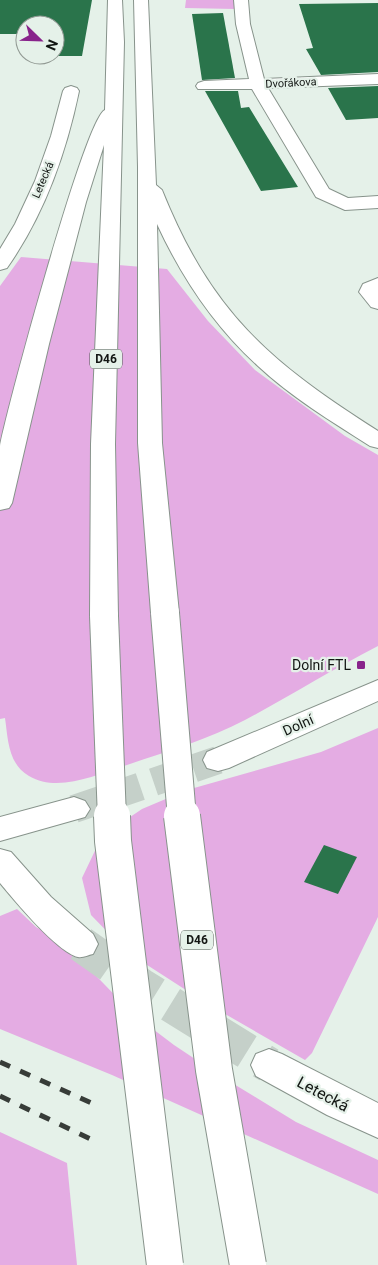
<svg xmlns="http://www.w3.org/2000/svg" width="378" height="1265" viewBox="0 0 378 1265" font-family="Roboto,sans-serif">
  <rect width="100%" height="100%" fill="#e5f1e9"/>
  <g fill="#e4ace3">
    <path d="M186 0H236L235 9 185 8Z"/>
    <path d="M21 257 167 269 208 321 255 370 345 436 378 455V646C333 669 290 696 245 720 207 740 165 752 124 766 95 775 58 793 29 776 8 764 8 739 5 718L0 719V286Z"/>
    <path d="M378 728V917L312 1053 305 1060 206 1003 127 952 91 915 82 878 102 836 142 809 187 790 321 752Z"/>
    <path d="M17 909 36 927 52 936 76 955 133 1014 174 1045 219 1075 296 1122 378 1160V1194L112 1075 0 1029V916Z"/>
    <path d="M0 1132 67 1163 77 1265H0Z"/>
  </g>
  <g fill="#2a744b">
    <path d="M0 0H92L82 56H43L55 55V25H25V34H0Z"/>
    <path d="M378 3V72L321 75 306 49 313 48 299 4Z"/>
    <path d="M223 13 235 78 202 80 192 14Z"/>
    <path d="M378 86V118L346 120 328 88Z"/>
    <path d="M205 91H238L241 108 249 107 298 187 261 191Z"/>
    <path d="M324 845 357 857 338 894 304 882Z"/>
  </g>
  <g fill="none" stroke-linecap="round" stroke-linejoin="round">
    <path stroke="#c5d0c9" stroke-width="36" stroke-dasharray="36 18" stroke-linecap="butt" d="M81 944 141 986 269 1065"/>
    <path stroke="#c5d0c9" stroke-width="28" stroke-dasharray="28 14" stroke-linecap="butt" d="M74 809 218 760"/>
    <g stroke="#87938b" stroke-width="2">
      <g id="street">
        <path d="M234 0H248L250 24 264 79 378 74V84L268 88 329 189 348 198 378 196V208L345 210 316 197 252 89H198L196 86 198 83 204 81 249 79 236 24Z"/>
        <path d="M71 86 77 88 79 91C66 154 44 215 7 268L0 270V249L15 224 35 181 51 136 63 91 65 88Z"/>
        <path d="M378 278V309L371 307 359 292 363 284Z"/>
        <path d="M0 849 11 852 51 897 93 934 98 944 93 954C88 955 83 958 78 957 57 952 15 901 0 883Z"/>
        <path d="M269 1049 282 1054 378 1103V1138L327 1115 256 1076 251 1065 256 1054Z"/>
      </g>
    </g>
    <g stroke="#87938b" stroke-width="2">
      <g id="secondary">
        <path d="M378 680V701L229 768 218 771 207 768 203 760 207 752Z"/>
        <path d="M74 797 85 801 90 809 85 817 0 841V817Z"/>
      </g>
    </g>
    <g stroke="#87938b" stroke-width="2">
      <g id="highway">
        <path d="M108 0H122L124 42 115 444 118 616 114 622 104 625 94 622 90 616 91 444 104 145 86 202 49 344 12 503 9 508 0 510C0 490 0 466 0 446 7 408 86 116 105 110Z"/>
        <path d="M134 0H148L156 185 162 190C211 312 269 362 378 431V448L370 446C331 421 291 397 258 366 214 326 182 278 157 224L162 443 179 613 175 619 165 622 155 619 151 613 138 443V167Z"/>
      </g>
    </g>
    <use href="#street" fill="#fff" fill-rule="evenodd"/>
    <use href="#secondary" fill="#fff" fill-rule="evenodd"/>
    <use href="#highway" fill="#fff" fill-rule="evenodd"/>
    <g stroke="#373c38" stroke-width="5" stroke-dasharray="11 11" stroke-linecap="butt">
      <path d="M0 1062 96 1105"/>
      <path d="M0 1096 99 1143"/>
    </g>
    <g stroke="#87938b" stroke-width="30" stroke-linecap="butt">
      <g id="highway-bridge-far1">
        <path d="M165 613 182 818"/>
        <path d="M104 616 112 818"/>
      </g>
    </g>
    <g stroke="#87938b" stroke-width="38" stroke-linecap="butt">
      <g id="highway-bridge">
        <path d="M112 816 113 841 165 1265"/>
        <path d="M182 816 214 1070 248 1265"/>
      </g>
    </g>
    <use href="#highway-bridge-far1" stroke="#fff" stroke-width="28"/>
    <use href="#highway-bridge" stroke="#fff" stroke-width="36"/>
  </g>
  <rect fill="#88238b" stroke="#e5f1e9" stroke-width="2" x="356" y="660" width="10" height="10" rx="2.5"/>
  <g text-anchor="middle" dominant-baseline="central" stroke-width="4.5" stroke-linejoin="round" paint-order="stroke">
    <g font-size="11" fill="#121613" stroke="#e5f1e9">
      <text transform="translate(291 83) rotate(-3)">Dvořákova</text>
      <text transform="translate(43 180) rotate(-67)">Letecká</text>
    </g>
    <g fill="#e5f1e9" stroke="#515853" stroke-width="1">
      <rect x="90" y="349.5" width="32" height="19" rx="4"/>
      <rect x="181" y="930.5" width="32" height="19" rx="4"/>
    </g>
    <g font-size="12" font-weight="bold" fill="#121613">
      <text x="106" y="359">D46</text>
      <text x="197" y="940">D46</text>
    </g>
    <g font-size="14" fill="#121613" stroke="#e5f1e9" text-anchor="end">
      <text x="351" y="665">Dolní FTL</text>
    </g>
    <g font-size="14" fill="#121613" stroke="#e5f1e9">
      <text transform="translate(298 725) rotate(-24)">Dolní</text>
    </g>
    <g font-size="16" fill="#121613" stroke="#e5f1e9">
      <text transform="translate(323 1094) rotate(28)">Letecká</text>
    </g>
  </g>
  <g transform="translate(40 40) rotate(113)"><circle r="24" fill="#e5f1e9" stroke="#919993"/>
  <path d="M0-4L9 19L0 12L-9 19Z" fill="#88238b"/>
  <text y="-8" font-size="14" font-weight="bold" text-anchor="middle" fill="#121613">N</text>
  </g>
</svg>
